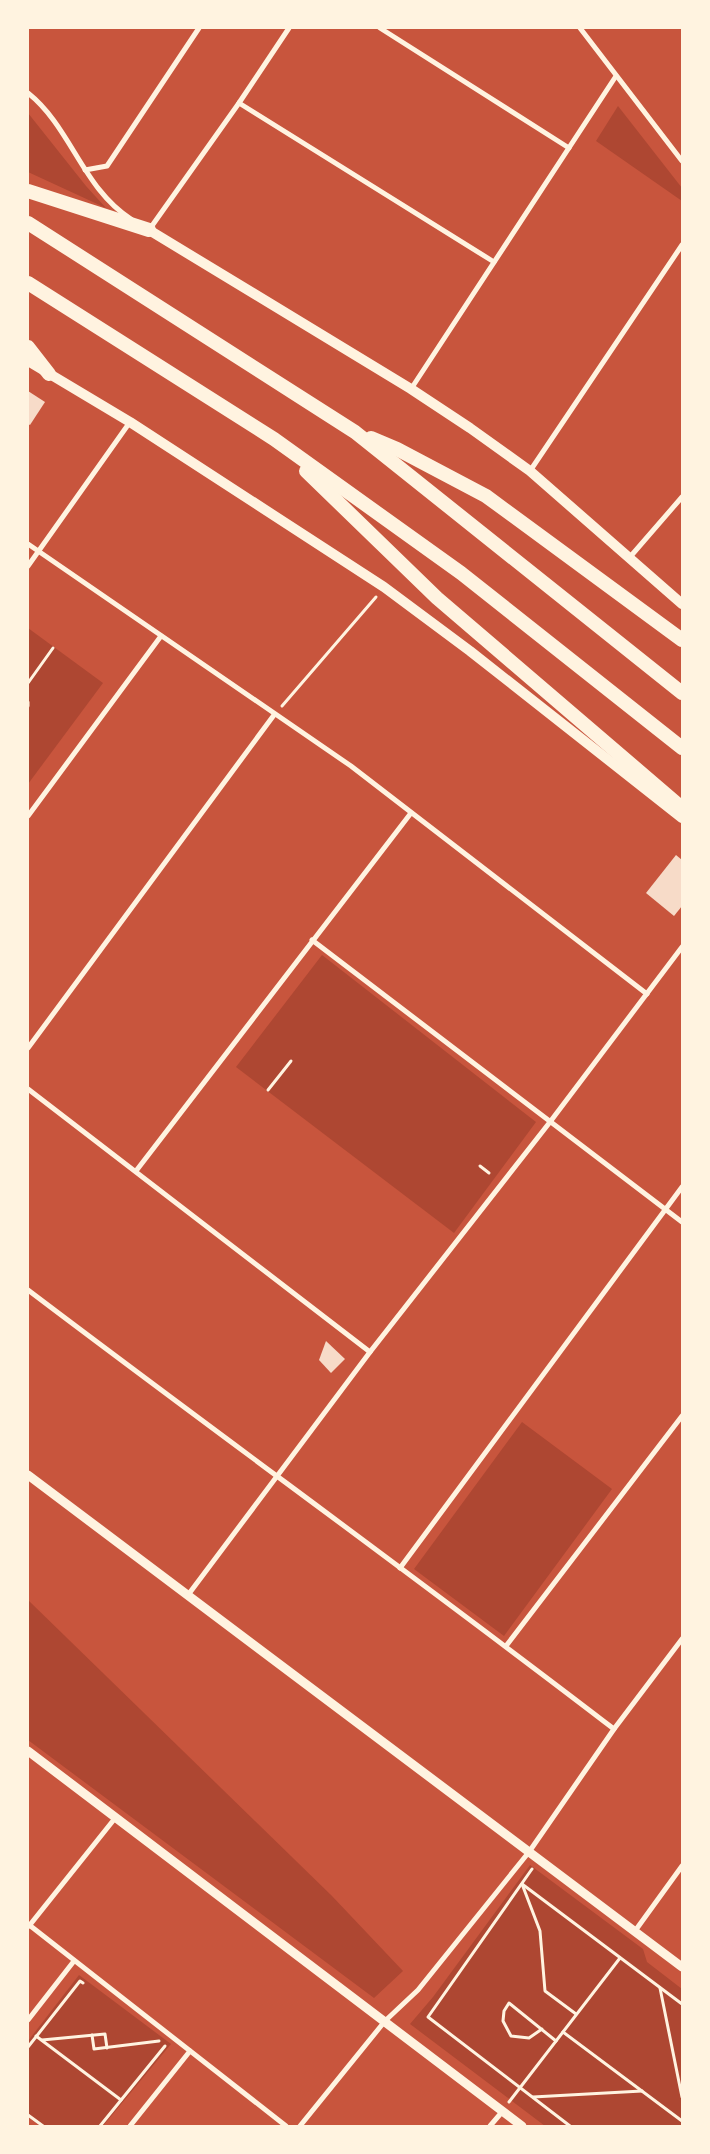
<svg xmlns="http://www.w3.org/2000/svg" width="710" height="2154" viewBox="0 0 710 2154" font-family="'PT Sans Narrow',sans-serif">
  <rect width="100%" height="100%" fill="#c8553d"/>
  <g fill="#ae4732">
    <path d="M618 106 682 188V201L596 141Z"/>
    <path d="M28 113 86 186 106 208 28 172Z"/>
    <path d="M28 628 103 683 28 784Z"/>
    <path d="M322 955 536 1122 454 1233 236 1067Z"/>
    <path d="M522 1422 612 1489 504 1636 414 1569Z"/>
    <path d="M28 1600 332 1896 403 1971 374 1998 28 1740Z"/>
    <path d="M530 1865 643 1949 647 1962 682 1989V2126H545L410 2024 433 1997Z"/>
    <path d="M79 1975 171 2044 103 2126H40L28 2117V2041Z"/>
  </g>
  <g fill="#f7dbc8">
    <path d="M28 391 45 402 30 425 28 424Z"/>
    <path d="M676 855 682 860V906L674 916 646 893Z"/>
    <path d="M326 1341 345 1359 331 1373 319 1360Z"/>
  </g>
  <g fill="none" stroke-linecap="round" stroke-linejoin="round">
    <g stroke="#fff3e0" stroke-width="3">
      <path d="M28 683 53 648"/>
      <path d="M28 702V706"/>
      <path d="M282 706 376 597"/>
      <path d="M268 1090 291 1061"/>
      <path d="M480 1166 489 1173"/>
      <path d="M532 1869 428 2017 570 2126"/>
      <path d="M522 1884 682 2004"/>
      <path d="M522 1884 540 1931 545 1991 576 2014"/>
      <path d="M660 1988 682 2097"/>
      <path d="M542 2029 529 2038 511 2036 503 2021 504 2011 509 2003 556 2041"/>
      <path d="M563 2032 682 2121"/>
      <path d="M92 2035 94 2049 159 2041"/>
      <path d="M36 2036 121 2100"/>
      <path d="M42 2040 105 2034 107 2048"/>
      <path d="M28 2047 80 1981 83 1983"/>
      <path d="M533 2097 642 2091"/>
      <path d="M509 2102 620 1958"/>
      <path d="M28 2115 43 2126"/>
      <path d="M100 2126 165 2046"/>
    </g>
    <g stroke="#fff3e0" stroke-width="5">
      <path d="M380 28 569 148"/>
      <path d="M580 28 682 161"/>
      <path d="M28 93C71 127 83 189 131 219"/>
      <path d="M239 103 494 262"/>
      <path d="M85 170 107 166 199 28"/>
      <path d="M149 230 239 103 289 28"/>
      <path d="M411 389 616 76"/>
      <path d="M530 471 682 245"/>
      <path d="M28 544 351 766 647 994"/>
      <path d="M630 557 682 497"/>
      <path d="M28 566 130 422"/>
      <path d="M28 816 161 636"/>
      <path d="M312 940 682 1222"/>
      <path d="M28 1048 274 715"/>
      <path d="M28 1089 370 1352"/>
      <path d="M136 1171 411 813"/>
      <path d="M28 1290C222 1437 420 1580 614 1729"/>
      <path d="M400 1568 682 1187"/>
      <path d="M188 1595 370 1352 550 1122 682 947"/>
      <path d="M506 1646 682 1416"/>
      <path d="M28 1924 286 2126"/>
      <path d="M29 1926 116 1817"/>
      <path d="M635 1931 682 1866"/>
      <path d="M28 2020 74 1961"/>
      <path d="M130 2126 190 2051"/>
      <path d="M300 2126 385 2021 418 1990 529 1852 614 1729 682 1639"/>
      <path d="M490 2126 502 2112"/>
    </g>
    <g stroke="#fff3e0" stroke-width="9">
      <path d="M28 1475 682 1967"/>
      <path d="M28 1751 522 2126"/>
    </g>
    <g stroke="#fff3e0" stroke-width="10">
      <path d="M149 230 411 389 470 428 530 471 682 604"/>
      <path d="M28 361 130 422 384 587 470 651 682 818"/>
    </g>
    <g stroke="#fff3e0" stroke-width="14">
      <path d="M28 191 149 230"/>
      <path d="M28 223 355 432 682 693"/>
      <path d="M28 283 274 439 461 573 682 748"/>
      <path d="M28 347 49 374"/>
      <path d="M371 438 397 449 486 496 682 640"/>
      <path d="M306 471 437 598 682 808"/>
    </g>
  </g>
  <rect width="710" height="2154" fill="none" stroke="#fff3e0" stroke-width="58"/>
</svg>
